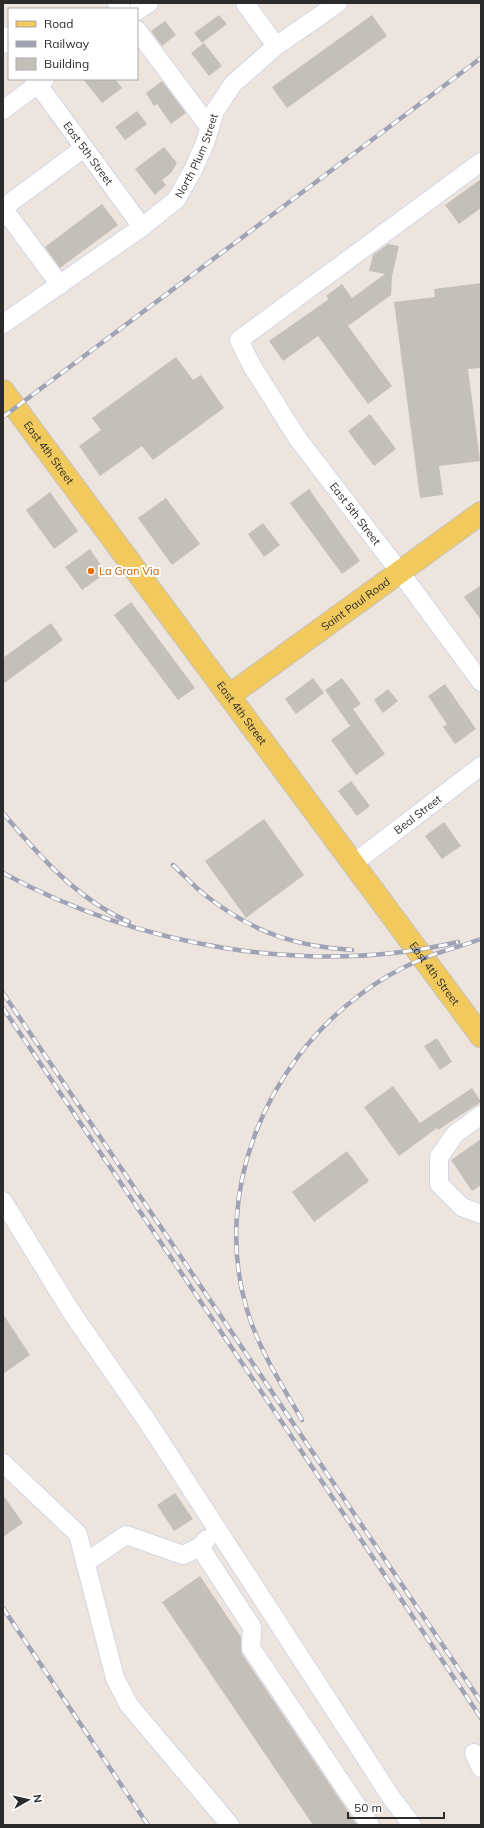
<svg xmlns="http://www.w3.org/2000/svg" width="484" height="1828" viewBox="0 0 484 1828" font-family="Mulish,sans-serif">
  <rect width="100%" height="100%" fill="#ede5dd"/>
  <g fill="#c5bfb9">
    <path d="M219 15 227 24 202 43 194 33Z"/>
    <path d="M372 15 387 36 287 108 272 87Z"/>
    <path d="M165 21 176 35 162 46 151 31Z"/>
    <path d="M204 43 222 66 209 76 191 53Z"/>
    <path d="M83 79H115L122 88 102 103Z"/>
    <path d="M162 81 186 113 171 124 157 104 154 106 146 93Z"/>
    <path d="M137 111 147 124 125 140 115 127Z"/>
    <path d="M164 147 177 163 171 173 162 180 166 185 155 195 135 169Z"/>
    <path d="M481 179V208L459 224 445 205Z"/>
    <path d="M102 204 118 225 60 268 45 247Z"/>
    <path d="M388 244 399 246 392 276 391 295 348 326 392 386 368 404 318 336 283 361 269 341 329 299 326 296 342 284 352 298 385 274 369 271 373 255Z"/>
    <path d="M481 283V368L468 369 480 461 439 466 443 495 420 498 394 302 435 297 434 289Z"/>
    <path d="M176 357 193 380 201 375 224 408 153 460 142 446 100 476 79 446 101 430 92 418Z"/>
    <path d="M370 414 396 449 374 466 348 431Z"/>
    <path d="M309 489 360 561 342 574 290 503Z"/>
    <path d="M50 492 78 531 54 549 26 510Z"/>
    <path d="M166 498 200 544 172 565 138 518Z"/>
    <path d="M263 523 280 545 264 557 248 534Z"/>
    <path d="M90 549 106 573 82 590 65 567Z"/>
    <path d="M481 585V620L464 597Z"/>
    <path d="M131 602 195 688 178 700 114 615Z"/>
    <path d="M51 623 63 640 3 684V658Z"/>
    <path d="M313 678 324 693 296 714 285 699Z"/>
    <path d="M342 678 361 704 353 709 385 754 356 775 331 740 350 726 325 690Z"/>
    <path d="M445 684 476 729 455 744 443 727 447 724 428 696Z"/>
    <path d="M388 689 398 701 383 713 374 700Z"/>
    <path d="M351 781 370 806 357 816 338 791Z"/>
    <path d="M264 819 304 875 246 918 205 861Z"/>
    <path d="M444 822 461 846 442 859 425 836Z"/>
    <path d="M437 1038 452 1062 440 1070 424 1046Z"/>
    <path d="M393 1086 420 1123 472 1088 481 1102 438 1130 437 1128 399 1156 364 1107Z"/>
    <path d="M481 1139V1185L472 1191 451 1160Z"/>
    <path d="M347 1151 369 1181 314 1222 292 1192Z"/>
    <path d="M3 1314 30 1355 3 1374Z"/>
    <path d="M175 1493 193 1519 174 1531 157 1505Z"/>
    <path d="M3 1495 23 1523 3 1537Z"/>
    <path d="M200 1576 241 1637V1648L242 1654 357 1825H313L162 1602Z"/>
  </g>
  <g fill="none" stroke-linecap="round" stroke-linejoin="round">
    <g stroke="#d2d6e4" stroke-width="20">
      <g id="minor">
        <path d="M117 3 121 9"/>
        <path d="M245 3 276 46"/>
        <path d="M137 11 149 3"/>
        <path d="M137 30 210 128"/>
        <path d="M3 36 9 44"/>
        <path id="s1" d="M34 79 142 227"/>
        <path d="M3 110 45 79"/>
        <path id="s2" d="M481 162 239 340 252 366 298 439 400 572 481 682"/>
        <path d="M3 208 84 148"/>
        <path d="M3 208 60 285"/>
        <path id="s3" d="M3 324 142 227 176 200 193 170 205 143 215 111 233 84 276 46 338 3"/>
        <path id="s4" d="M354 863 481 766"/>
        <path d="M481 1115 455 1134 439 1157V1184L462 1207 481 1214"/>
        <path d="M3 1201 72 1313 147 1421 391 1797 412 1825"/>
        <path d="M3 1463 78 1534 115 1678 129 1705 230 1825"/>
        <path d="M200 1547 252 1627 251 1648 370 1825"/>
        <path d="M85 1563 126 1535 183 1555 200 1547 207 1539"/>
        <path d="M474 1753 481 1768"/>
      </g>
    </g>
    <g stroke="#c4c4c4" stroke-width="24">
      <g id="major">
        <path id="s5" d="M3 391C163 605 321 821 481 1036"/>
        <path id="s6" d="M230 695 481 513"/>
      </g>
    </g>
    <use href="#minor" stroke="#fff" stroke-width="18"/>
    <use href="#major" stroke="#f2c95d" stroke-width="22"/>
    <g stroke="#9fa3b5" stroke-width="4.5">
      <g id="rail">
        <path d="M3 417 481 58"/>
        <path d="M3 813C39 856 77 899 129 922"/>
        <path d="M173 865C185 876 196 889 209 898 255 933 295 946 352 950"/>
        <path d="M3 873C138 946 307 977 458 942"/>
        <path d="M3 993 481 1702"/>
        <path d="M3 1008 481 1718"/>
        <path d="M302 1420C282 1385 259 1350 247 1310 212 1193 265 1065 361 994 379 980 401 968 422 959 441 951 462 946 481 939"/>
        <path d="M3 1608 148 1825"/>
      </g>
    </g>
    <use href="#rail" stroke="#fff" stroke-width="3" stroke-dasharray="9" stroke-linecap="butt"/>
  </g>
  <circle fill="#e8710a" stroke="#fff" stroke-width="1.5" cx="91" cy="571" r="4"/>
  <g text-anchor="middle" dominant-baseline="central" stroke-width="4" stroke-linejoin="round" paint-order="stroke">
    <g font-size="11" fill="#2b2b2b" stroke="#fff">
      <text stroke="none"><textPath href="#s1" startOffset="92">East 5th Street</textPath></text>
      <text stroke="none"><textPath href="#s3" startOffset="262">North Plum Street</textPath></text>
      <text stroke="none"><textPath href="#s5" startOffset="77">East 4th Street</textPath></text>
      <text stroke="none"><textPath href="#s2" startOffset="510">East 5th Street</textPath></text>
      <text stroke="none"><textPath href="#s6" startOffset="155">Saint Paul Road</textPath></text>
      <text stroke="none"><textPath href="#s5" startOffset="401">East 4th Street</textPath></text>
      <text stroke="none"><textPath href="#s4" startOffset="80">Beal Street</textPath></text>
      <text stroke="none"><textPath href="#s5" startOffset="725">East 4th Street</textPath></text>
    </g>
    <g font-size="11" fill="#c56008" stroke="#fff" text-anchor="start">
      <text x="99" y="571">La Gran Via</text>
    </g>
  </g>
  <rect width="484" height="1828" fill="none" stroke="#2b2b2b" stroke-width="8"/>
  <rect x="8" y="8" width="130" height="72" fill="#ffffff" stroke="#aaaaaa"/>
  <rect x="16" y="21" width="20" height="6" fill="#f2c95d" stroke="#aaaaaa"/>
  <text x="44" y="28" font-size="12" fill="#2b2b2b">Road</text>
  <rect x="16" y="41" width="20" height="6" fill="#9fa3b5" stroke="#aaaaaa"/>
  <text x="44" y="48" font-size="12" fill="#2b2b2b">Railway</text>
  <rect x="16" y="58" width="20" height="12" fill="#c5bfb9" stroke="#aaaaaa"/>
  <text x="44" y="68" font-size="12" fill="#2b2b2b">Building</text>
  <g transform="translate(28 1800) rotate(82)" stroke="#ffffff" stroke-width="3" paint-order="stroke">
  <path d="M0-3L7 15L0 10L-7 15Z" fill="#2b2b2b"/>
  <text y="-6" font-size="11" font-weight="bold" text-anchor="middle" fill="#2b2b2b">N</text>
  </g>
  <path d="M348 1812v6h96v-6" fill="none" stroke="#2b2b2b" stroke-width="2"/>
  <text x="354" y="1812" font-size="12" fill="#2b2b2b" stroke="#ffffff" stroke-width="3" paint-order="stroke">50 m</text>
</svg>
